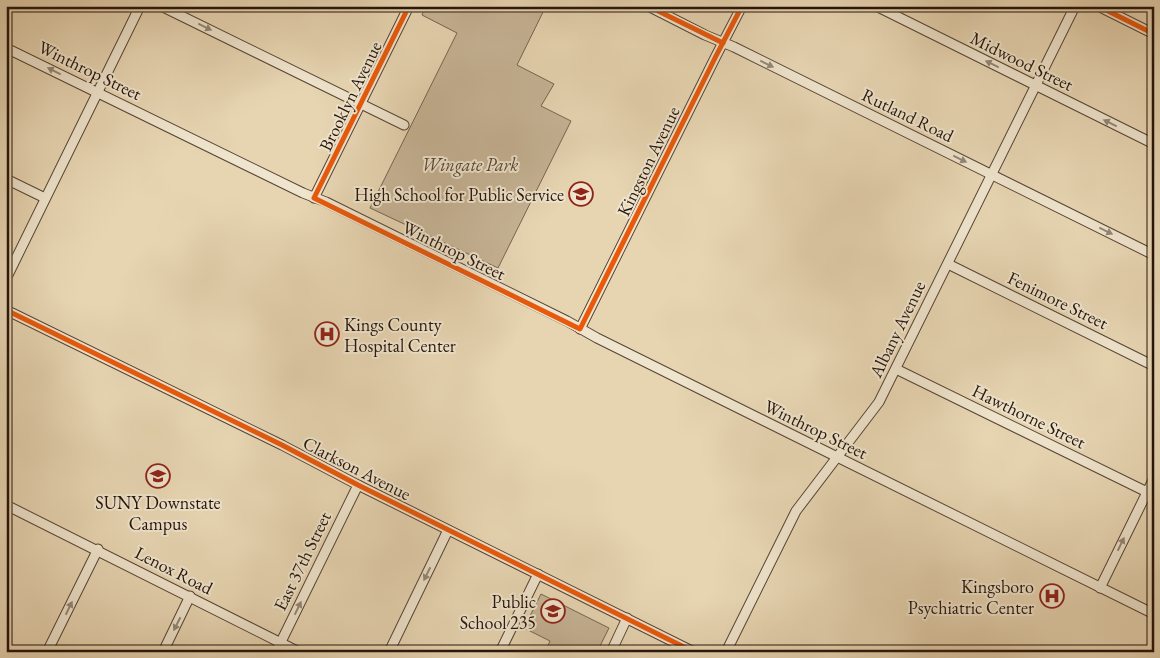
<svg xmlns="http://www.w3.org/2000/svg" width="1160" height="658" viewBox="0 0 1160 658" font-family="'EB Garamond',serif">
  <rect width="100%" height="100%" fill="#e7d5b2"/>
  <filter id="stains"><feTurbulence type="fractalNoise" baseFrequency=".004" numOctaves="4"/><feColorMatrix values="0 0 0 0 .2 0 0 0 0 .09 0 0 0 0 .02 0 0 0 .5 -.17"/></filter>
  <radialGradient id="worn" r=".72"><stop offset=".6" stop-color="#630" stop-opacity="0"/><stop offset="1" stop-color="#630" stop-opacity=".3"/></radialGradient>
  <g fill="#c6b496" stroke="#766450">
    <path d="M426 6H546L517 65 554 84 541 106 571 121 498 268 370 208 457 33 422 15Z"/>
    <path d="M541 594 609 628 597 652H545L550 641 524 628Z"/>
  </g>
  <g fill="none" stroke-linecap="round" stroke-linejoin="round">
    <g stroke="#564535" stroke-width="11">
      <g id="street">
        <path d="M161 6 404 125"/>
        <path d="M648 6 705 35 734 47 1154 255"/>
        <path d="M876 6 1154 144"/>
        <path d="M1098 6 1154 34"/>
        <path d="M6 48 303 193 326 202 567 321 597 338 1154 614"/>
        <path d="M6 179 45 198"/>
        <path d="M314 198 409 6"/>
        <path d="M948 264 1154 366"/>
        <path d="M6 279 140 6"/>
        <path d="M6 310 282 445 358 485 694 652"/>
        <path d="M580 329 716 56 742 6"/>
        <path d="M896 369 1147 492"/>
        <path d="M6 505 299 652"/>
        <path d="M1100 588 1154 478"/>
        <path d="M47 652 98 549"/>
        <path d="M163 652 190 596"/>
        <path d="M276 652 358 485"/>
        <path d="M389 652 448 530"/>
        <path d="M500 652 538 574"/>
        <path d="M611 652 627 618"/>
        <path d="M726 652 796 511 879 402 1075 6"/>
      </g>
    </g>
    <use href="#street" stroke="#efe4cd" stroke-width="9"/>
    <g stroke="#efe4cd" stroke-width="8">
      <g id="cycleway">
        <path d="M409 6 314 198 580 329 716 56 742 6"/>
        <path d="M648 6 723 43"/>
        <path d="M1098 6 1154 34"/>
        <path d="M6 310 282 445 358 485 694 652"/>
      </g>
    </g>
    <use href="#cycleway" stroke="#e8590c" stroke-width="5"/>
  </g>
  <defs><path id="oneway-solid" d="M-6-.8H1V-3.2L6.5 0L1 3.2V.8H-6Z" transform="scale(1.25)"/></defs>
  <g fill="#948776">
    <use href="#oneway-solid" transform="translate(205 27) rotate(26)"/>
    <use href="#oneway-solid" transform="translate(767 64) rotate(26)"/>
    <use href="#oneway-solid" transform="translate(992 64) rotate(-154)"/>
    <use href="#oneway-solid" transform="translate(54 71) rotate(-153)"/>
    <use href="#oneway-solid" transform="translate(1110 123) rotate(-154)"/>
    <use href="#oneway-solid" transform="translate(960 159) rotate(26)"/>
    <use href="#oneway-solid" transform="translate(1106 231) rotate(26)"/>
    <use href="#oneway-solid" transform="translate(1121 544) rotate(-64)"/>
    <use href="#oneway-solid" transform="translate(427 574) rotate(116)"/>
    <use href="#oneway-solid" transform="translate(69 608) rotate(-64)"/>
    <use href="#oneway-solid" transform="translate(298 608) rotate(-64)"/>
    <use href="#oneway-solid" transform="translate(177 624) rotate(117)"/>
  </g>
  <defs>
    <g id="school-ring" transform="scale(1.25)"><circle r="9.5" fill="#efe4cd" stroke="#8f2418" stroke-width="1.5"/><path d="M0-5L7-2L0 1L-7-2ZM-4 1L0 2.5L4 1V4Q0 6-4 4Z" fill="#8f2418"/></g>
    <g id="hospital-ring" transform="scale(1.25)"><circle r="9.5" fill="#efe4cd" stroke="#8f2418" stroke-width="1.5"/><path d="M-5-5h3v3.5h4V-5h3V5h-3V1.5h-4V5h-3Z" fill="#8f2418"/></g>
    <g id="university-ring" transform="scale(1.25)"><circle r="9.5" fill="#efe4cd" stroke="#8f2418" stroke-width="1.5"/><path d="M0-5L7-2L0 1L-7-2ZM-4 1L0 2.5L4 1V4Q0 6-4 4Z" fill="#8f2418"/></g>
  </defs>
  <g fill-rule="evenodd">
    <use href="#school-ring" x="581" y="194"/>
    <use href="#hospital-ring" x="327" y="334"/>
    <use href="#university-ring" x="158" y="476"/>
    <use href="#hospital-ring" x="1052" y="596"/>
    <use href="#school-ring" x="553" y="611"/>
  </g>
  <g text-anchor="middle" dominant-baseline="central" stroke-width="4" stroke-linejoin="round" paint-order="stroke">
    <g font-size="18" fill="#25150b" stroke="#efe4cd">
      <text transform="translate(1022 61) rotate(26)">Midwood Street</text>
      <text transform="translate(90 70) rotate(26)">Winthrop Street</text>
      <text transform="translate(350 96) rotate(-64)">Brooklyn Avenue</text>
      <text transform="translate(908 115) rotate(26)">Rutland Road</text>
      <text transform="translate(648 161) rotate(-64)">Kingston Avenue</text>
      <text transform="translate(454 250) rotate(26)">Winthrop Street</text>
      <text transform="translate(1058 300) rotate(26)">Fenimore Street</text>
      <text transform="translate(897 329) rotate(-64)">Albany Avenue</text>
      <text transform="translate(1029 416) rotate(26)">Hawthorne Street</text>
      <text transform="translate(816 429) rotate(26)">Winthrop Street</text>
      <text transform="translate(357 468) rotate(27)">Clarkson Avenue</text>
      <text transform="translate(302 561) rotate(-64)">East 37th Street</text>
      <text transform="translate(174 570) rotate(27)">Lenox Road</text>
    </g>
    <g font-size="18" font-style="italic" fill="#554535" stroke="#efe4cd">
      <text x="470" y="164">Wingate Park</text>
    </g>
    <g font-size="18" fill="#25150b" stroke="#efe4cd" text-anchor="end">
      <text x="564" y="194">High School for Public Service</text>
      <text x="344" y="324" text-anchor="start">Kings County<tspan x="344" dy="21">Hospital Center</tspan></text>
      <text x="158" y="502" text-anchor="middle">SUNY Downstate<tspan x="158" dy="21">Campus</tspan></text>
      <text x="1034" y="586">Kingsboro<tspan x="1034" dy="21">Psychiatric Center</tspan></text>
      <text x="536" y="601">Public<tspan x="536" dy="21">School 235</tspan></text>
    </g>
  </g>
  <rect width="1160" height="658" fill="none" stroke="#e7d5b2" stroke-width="25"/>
  <rect x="8" y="8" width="1145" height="643" fill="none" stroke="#25150b" stroke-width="2.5"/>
  <rect x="12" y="12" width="1135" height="633" fill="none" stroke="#25150b"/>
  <rect width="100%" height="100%" filter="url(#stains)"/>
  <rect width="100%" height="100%" fill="url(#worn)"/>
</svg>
